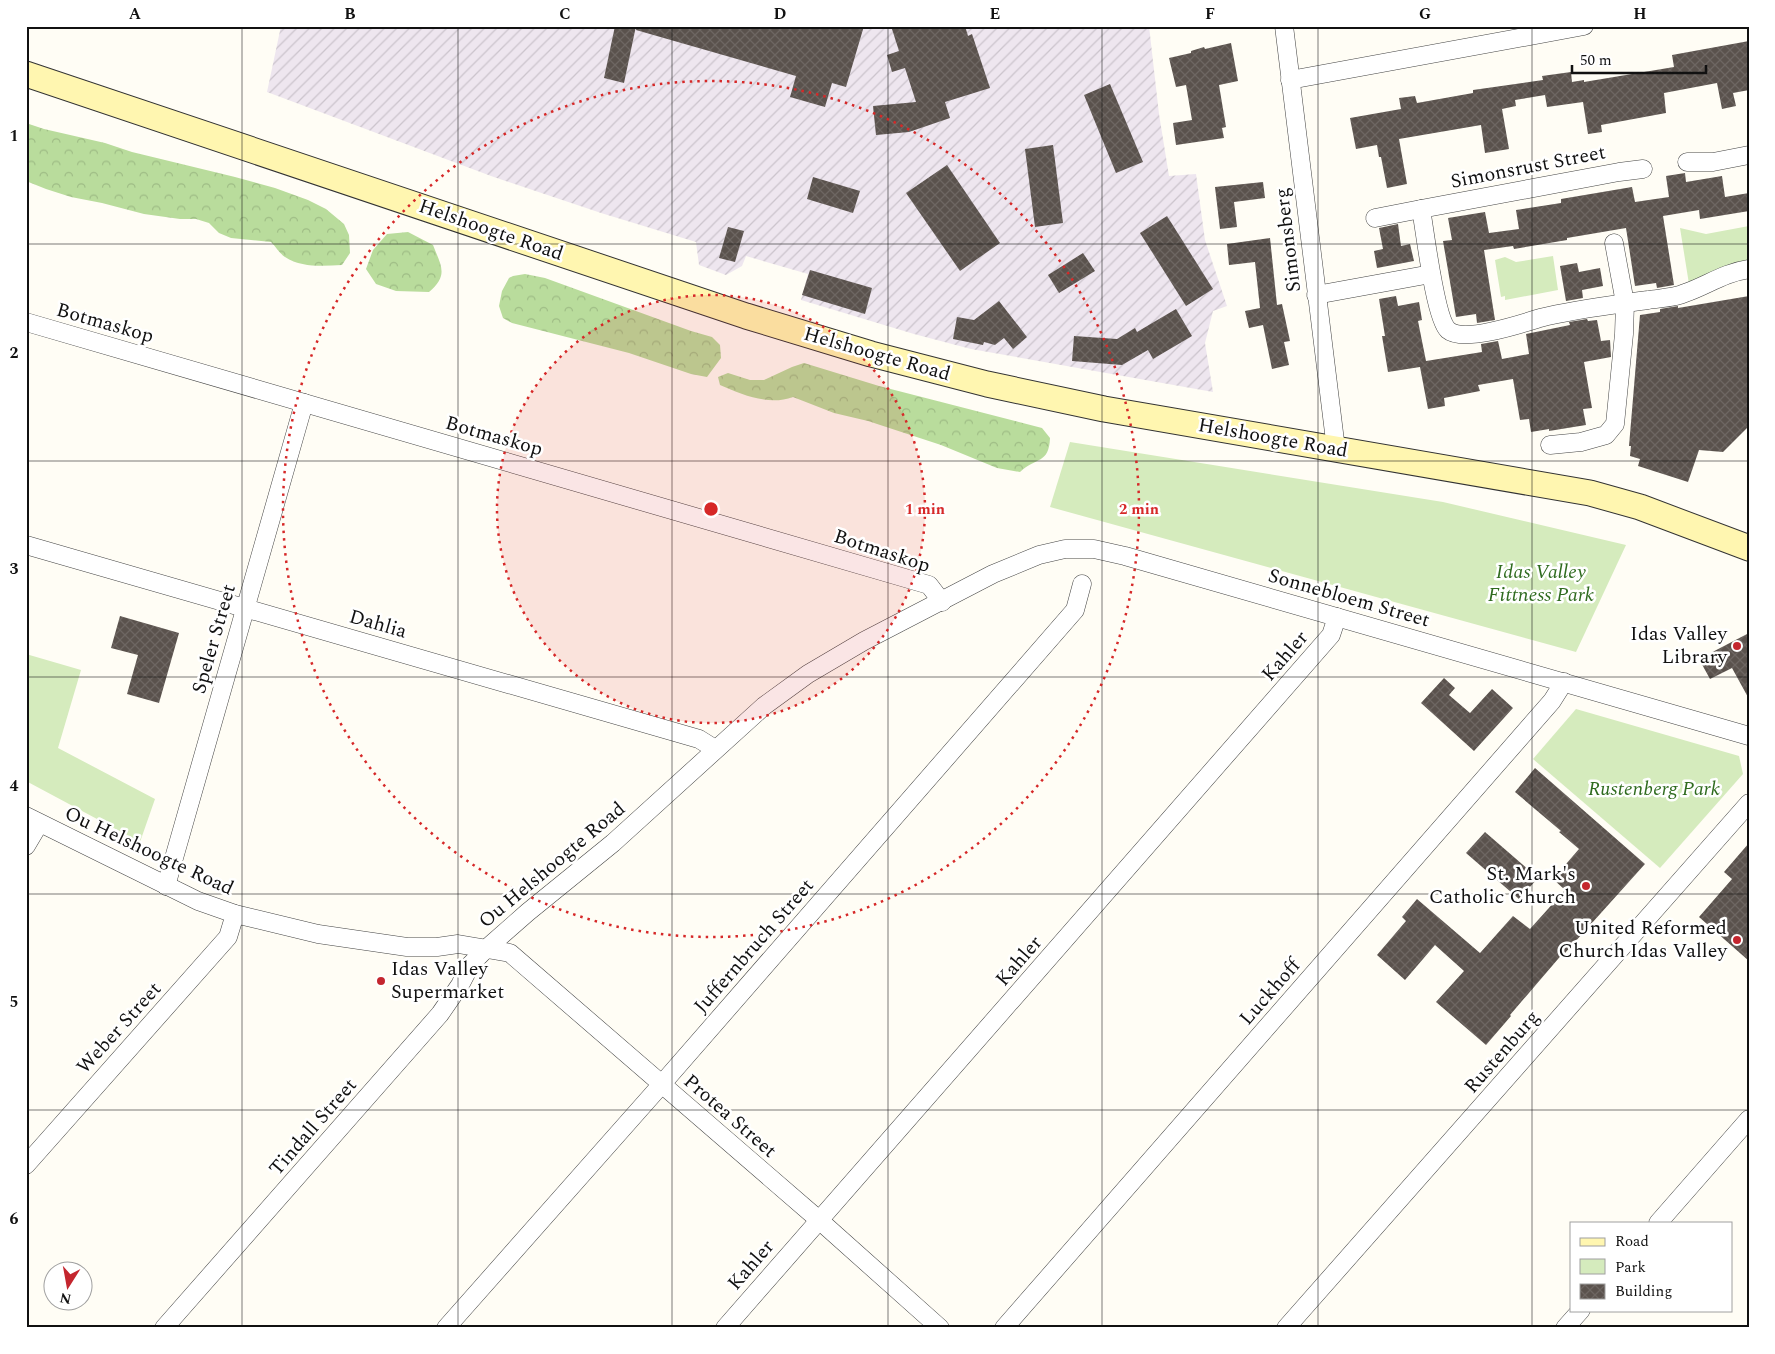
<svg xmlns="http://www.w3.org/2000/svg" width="1775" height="1354" viewBox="0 0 1775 1354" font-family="Spectral,serif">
  <defs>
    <pattern id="industrial-furrows" width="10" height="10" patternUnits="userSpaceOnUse" patternTransform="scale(1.25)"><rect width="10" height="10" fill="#eee6ef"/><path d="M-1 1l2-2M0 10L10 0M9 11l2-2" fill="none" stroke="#cbc4cc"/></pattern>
    <pattern id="forest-crowns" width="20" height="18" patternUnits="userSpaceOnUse" patternTransform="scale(1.25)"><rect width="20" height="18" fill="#b9dc9c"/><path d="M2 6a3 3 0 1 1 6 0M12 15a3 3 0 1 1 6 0" fill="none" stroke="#9ebc85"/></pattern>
    <pattern id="building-cross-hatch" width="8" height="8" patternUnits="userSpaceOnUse" patternTransform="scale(1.25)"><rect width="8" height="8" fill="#5a524d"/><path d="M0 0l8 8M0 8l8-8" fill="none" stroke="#6d6662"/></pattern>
  </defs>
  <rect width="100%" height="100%" fill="#fffdf5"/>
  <path fill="url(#industrial-furrows)" d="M281 26H1149L1159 114 1169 176 1196 174 1205 240 1227 306 1213 311 1205 343 1213 392 971 349 914 334 801 300 808 274 746 256 742 266 726 275 699 265 696 242 601 213 491 176 267 92Z"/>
  <g fill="url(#forest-crowns)">
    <path d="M26 123 44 129 105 143 132 152 235 177 275 188 308 200 326 209 344 224 349 235 350 253 342 265C323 266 302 268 285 257 280 254 276 247 271 242L231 238 219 233 209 223 196 219H180L144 214 102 203 71 197 46 189 26 181Z"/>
    <path d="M408 232 433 245C441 266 449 275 429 292L396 291 376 284 366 269 373 250 387 234Z"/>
    <path d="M525 274 545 278 691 331 712 337 720 345 721 358 707 377 691 374 629 353 512 323 503 318 499 306 502 291 509 278 513 276Z"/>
    <path d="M804 363 879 386 1042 428 1050 438C1049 464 1036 457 1020 472L997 468 941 445 868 421 834 413 793 397C769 406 743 395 720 385L718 377 728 373 750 380H764L792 367Z"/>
  </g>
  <g fill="#d5ebbd">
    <path d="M1749 226V262L1719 268 1689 284 1680 228 1706 234Z"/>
    <path d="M1553 256 1558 290 1505 300V296L1501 297 1495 260 1505 257 1516 262Z"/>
    <path d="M1070 442 1443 502 1626 545 1576 652 1050 507Z"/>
    <path d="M26 654 81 670 58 748 155 799 140 842 26 781Z"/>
    <path d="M1576 709 1739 756 1743 774 1660 868 1533 759Z"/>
  </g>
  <g fill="url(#building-cross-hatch)">
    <path d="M615 26H636L624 83 604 78Z"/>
    <path d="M637 26H864L846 87 832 83 825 107 790 97 796 76 636 30Z"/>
    <path d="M891 26H965L968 36 972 34 990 88 945 102 950 118 909 132 876 135 873 106 916 102 905 68 892 72 887 55 899 51Z"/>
    <path d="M1749 41V90L1733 93 1736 106 1722 109 1717 83 1664 93 1666 113 1601 125 1602 132 1588 134 1583 102 1547 107 1545 95 1515 100 1516 106 1502 109 1509 149 1485 153 1481 125 1399 139 1407 184 1387 188 1381 157H1379L1377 145 1356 149 1350 118 1401 109 1399 98 1415 96 1417 103 1473 93V90L1543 80 1542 76 1571 72 1572 82 1584 80V82L1674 67 1672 55Z"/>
    <path d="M1231 43 1238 81 1219 85 1226 127 1222 128 1224 138 1176 145 1173 123 1192 120 1186 85 1176 87 1169 58 1191 53V51L1204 47 1205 49Z"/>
    <path d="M1110 84 1143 162 1116 173 1084 95Z"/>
    <path d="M1053 145 1063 223 1035 227 1025 149Z"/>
    <path d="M947 165 1000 243 960 271 906 193Z"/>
    <path d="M1685 173 1686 182 1722 176 1725 197 1749 193V211L1700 219 1699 210 1663 216 1674 285 1657 288 1656 283 1635 286 1626 228 1567 238V240L1514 249 1513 246 1484 250 1495 320 1477 323 1476 314 1456 317 1443 241 1452 240 1448 218 1485 212 1489 233 1519 229 1516 210 1561 203V199L1632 187 1635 202 1669 197 1666 176Z"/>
    <path d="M813 177 860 191 853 213 807 199Z"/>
    <path d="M1263 182 1265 198 1234 202 1237 227 1220 229 1215 187Z"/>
    <path d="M1167 216 1213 289 1186 306 1140 233Z"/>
    <path d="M1398 224 1401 246 1410 244 1414 261 1377 268 1374 251 1383 249 1379 228Z"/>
    <path d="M728 227 744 231 735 262 719 258Z"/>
    <path d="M1270 238 1277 305 1282 304 1290 341 1284 342 1289 365 1272 369 1263 325 1249 328 1245 311 1260 308 1255 262 1229 265 1227 244Z"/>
    <path d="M1083 253 1095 271 1059 293 1048 275Z"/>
    <path d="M1577 263 1579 272 1600 268 1603 286 1582 290 1583 298 1566 301 1560 266Z"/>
    <path d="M810 270 872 288 865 314 802 295Z"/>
    <path d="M1396 296 1398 306 1419 302 1422 320 1418 321 1426 361 1482 352 1481 344 1498 341 1502 359 1529 354 1526 334 1570 325 1569 322 1587 319 1588 321 1597 320 1601 341 1610 340 1611 357 1584 362 1592 408 1583 409 1586 425 1549 431V429L1531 432 1529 419 1520 420 1513 379 1478 385 1480 391 1444 398 1445 406 1428 409 1420 367 1388 372 1382 336H1385L1379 299Z"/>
    <path d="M1749 296V426L1723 452 1699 450 1688 482 1638 466 1640 459 1630 456 1631 446H1629L1640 315 1660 312V309L1678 306V308Z"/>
    <path d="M999 301 1027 337 1013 349 1004 338 995 345 984 342 983 345 953 339 957 317 974 320Z"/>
    <path d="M1176 309 1192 336 1153 359 1148 350 1122 365 1072 361 1074 336 1117 339 1135 328 1137 332Z"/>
    <path d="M120 616 179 633 159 703 127 694 138 655 111 648Z"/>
    <path d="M1749 633V699L1732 668 1710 679 1699 659Z"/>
    <path d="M1444 678 1455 688 1449 695 1470 713 1492 689 1513 708 1474 751 1421 703Z"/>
    <path d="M1535 768 1645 864 1565 953 1564 952 1510 1015 1511 1016 1486 1045 1436 1002 1464 971 1435 945 1405 980 1377 955 1406 921 1402 917 1417 899 1480 953 1513 916 1530 929 1565 890 1553 879 1579 849 1559 832 1561 831 1515 792Z"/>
    <path d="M1485 832 1538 878 1519 899 1466 853Z"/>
    <path d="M1749 843V961L1699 917 1732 879 1724 872Z"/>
  </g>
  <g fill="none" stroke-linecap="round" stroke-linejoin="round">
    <g stroke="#444" stroke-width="19">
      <g id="minor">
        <path d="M1284 26 1336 449"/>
        <path d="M1290 80 1584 26"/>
        <path d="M1687 162H1713L1749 155"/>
        <path d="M1643 169 1619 172 1421 209C1425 231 1435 318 1448 330 1463 343 1521 324 1540 318 1575 309 1612 305 1648 300 1660 298 1674 298 1685 293 1708 285 1723 273 1749 269"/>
        <path d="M1375 218 1421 209"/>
        <path d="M1316 295 1431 274"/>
        <path d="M26 322 929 585 942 602"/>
        <path d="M1550 445 1581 442 1606 435 1615 424 1624 334 1625 303 1614 243"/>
        <path d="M26 545 699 739 715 749"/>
        <path d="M26 816 198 901 235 914 318 934 407 947H437L458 944 510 953 819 1220 940 1328"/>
        <path d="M26 846 39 824"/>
        <path d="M166 886 304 403"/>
        <path d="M26 1165 228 937 235 914"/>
        <path d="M1658 1223 1749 1119"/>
        <path d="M164 1328 440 1014 460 985 471 964 486 949 528 912 613 843 764 706 808 674 864 641 993 574 1039 555 1065 549H1094L1125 556 1749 736"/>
        <path d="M446 1328 661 1085 1075 610 1082 584"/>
        <path d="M725 1328 1331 635 1337 617"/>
        <path d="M1004 1328 1552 701 1564 682"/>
        <path d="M1286 1328 1749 803"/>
        <path d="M1565 1328 1581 1310"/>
      </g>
    </g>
    <g stroke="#333" stroke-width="27">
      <path id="secondary" d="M26 74 746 316 871 354 987 384 1104 409 1590 493 1640 507 1749 548"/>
    </g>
    <use href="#minor" stroke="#fff" stroke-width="18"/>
    <use href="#secondary" stroke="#fff6b0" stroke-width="25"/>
  </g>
  <path fill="none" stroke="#111" stroke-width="1" stroke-opacity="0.55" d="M242 26V1328M458 26V1328M672 26V1328M888 26V1328M1102 26V1328M1318 26V1328M1532 26V1328M26 244H1749M26 461H1749M26 677H1749M26 894H1749M26 1110H1749"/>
  <circle cx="711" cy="509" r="214" fill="#d62828" fill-opacity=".12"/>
  <g fill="none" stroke="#d62828" stroke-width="2.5" stroke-dasharray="2.5 5">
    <circle cx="711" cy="509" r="214"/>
    <circle cx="711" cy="509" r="428"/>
  </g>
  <g fill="#c4262e" stroke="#fff" stroke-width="2">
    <circle cx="1737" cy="646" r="5"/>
    <circle cx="1586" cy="886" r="5"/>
    <circle cx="1737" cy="940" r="5"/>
    <circle cx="381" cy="981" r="5"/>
  </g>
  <g text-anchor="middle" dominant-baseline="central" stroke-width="5" stroke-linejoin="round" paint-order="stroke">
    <g font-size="20" fill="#111" stroke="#fff">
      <text transform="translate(1528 167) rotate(-11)">Simonsrust Street</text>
      <text transform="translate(491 230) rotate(19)">Helshoogte Road</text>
      <text transform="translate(1288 240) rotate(-97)">Simonsberg</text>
      <text transform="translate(105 323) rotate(16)">Botmaskop</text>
      <text transform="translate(877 354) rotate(16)">Helshoogte Road</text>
      <text transform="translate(494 436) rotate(16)">Botmaskop</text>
      <text transform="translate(1273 438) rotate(10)">Helshoogte Road</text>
      <text transform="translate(882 551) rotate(18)">Botmaskop</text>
      <text transform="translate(1349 598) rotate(16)">Sonnebloem Street</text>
      <text transform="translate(378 624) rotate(16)">Dahlia</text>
      <text transform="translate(214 639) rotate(-74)">Speler Street</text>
      <text transform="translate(1285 656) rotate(-49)">Kahler</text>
      <text transform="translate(149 851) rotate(25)">Ou Helshoogte Road</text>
      <text transform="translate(552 865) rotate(-40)">Ou Helshoogte Road</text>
      <text transform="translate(754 946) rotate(-49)">Juffernbruch Street</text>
      <text transform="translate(1019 961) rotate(-49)">Kahler</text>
      <text transform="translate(1270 992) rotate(-49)">Luckhoff</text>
      <text transform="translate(119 1028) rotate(-48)">Weber Street</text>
      <text transform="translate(1502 1052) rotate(-49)">Rustenburg</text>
      <text transform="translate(730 1116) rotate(41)">Protea Street</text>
      <text transform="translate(313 1127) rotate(-49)">Tindall Street</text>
      <text transform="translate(751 1265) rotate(-49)">Kahler</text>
    </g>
    <g font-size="20" font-style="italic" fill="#2f6b1f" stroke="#fff">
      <text x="1541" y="572">Idas Valley<tspan x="1541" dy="23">Fittness Park</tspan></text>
      <text x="1654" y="789">Rustenberg Park</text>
    </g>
    <g font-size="20" fill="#111" stroke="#fff" text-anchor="end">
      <text x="1727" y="634">Idas Valley<tspan x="1727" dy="23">Library</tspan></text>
      <text x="1576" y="874">St. Mark's<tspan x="1576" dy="23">Catholic Church</tspan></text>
      <text x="1727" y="928">United Reformed<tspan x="1727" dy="23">Church Idas Valley</tspan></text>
      <text x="391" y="969" text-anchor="start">Idas Valley<tspan x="391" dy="23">Supermarket</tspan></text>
    </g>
  </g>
  <circle cx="711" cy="509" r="8" fill="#d62828" stroke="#fff" stroke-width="2.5"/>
  <g font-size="15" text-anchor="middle" font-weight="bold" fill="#d62828" stroke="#fff" stroke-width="5" stroke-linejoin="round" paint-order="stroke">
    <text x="925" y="514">1 min</text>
    <text x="1139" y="514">2 min</text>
  </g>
  <rect width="1775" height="1354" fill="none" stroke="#ffffff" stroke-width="55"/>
  <rect x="1570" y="1222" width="162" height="90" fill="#ffffff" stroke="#a0a0a0"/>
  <rect x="1580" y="1238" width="25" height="8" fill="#fff6b0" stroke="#a0a0a0"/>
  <text x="1615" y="1246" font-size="15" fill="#111111">Road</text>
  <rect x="1580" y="1259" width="25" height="15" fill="#d5ebbd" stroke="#a0a0a0"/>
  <text x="1615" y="1272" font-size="15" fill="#111111">Park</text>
  <rect x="1580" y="1284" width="25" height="15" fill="url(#building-cross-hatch)" stroke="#a0a0a0"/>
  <text x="1615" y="1296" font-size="15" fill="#111111">Building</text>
  <g transform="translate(68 1286) rotate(191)"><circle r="24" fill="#ffffff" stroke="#a0a0a0"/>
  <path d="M0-4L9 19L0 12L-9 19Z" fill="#c4262e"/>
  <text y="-8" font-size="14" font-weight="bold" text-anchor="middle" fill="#111111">N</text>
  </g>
  <path d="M1572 65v8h134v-8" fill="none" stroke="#111111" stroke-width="2.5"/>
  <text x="1580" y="65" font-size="15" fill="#111111" stroke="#ffffff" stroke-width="4" paint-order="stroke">50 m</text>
  <rect x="28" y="28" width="1720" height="1298" fill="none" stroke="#111" stroke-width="2"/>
  <g font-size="16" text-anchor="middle" font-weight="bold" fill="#111">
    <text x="135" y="19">A</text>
    <text x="350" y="19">B</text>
    <text x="565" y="19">C</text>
    <text x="780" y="19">D</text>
    <text x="995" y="19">E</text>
    <text x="1210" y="19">F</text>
    <text x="1425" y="19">G</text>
    <text x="1640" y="19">H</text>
    <text x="14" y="141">1</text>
    <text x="14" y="358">2</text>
    <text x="14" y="574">3</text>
    <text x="14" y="791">4</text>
    <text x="14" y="1007">5</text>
    <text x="14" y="1224">6</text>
  </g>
</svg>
